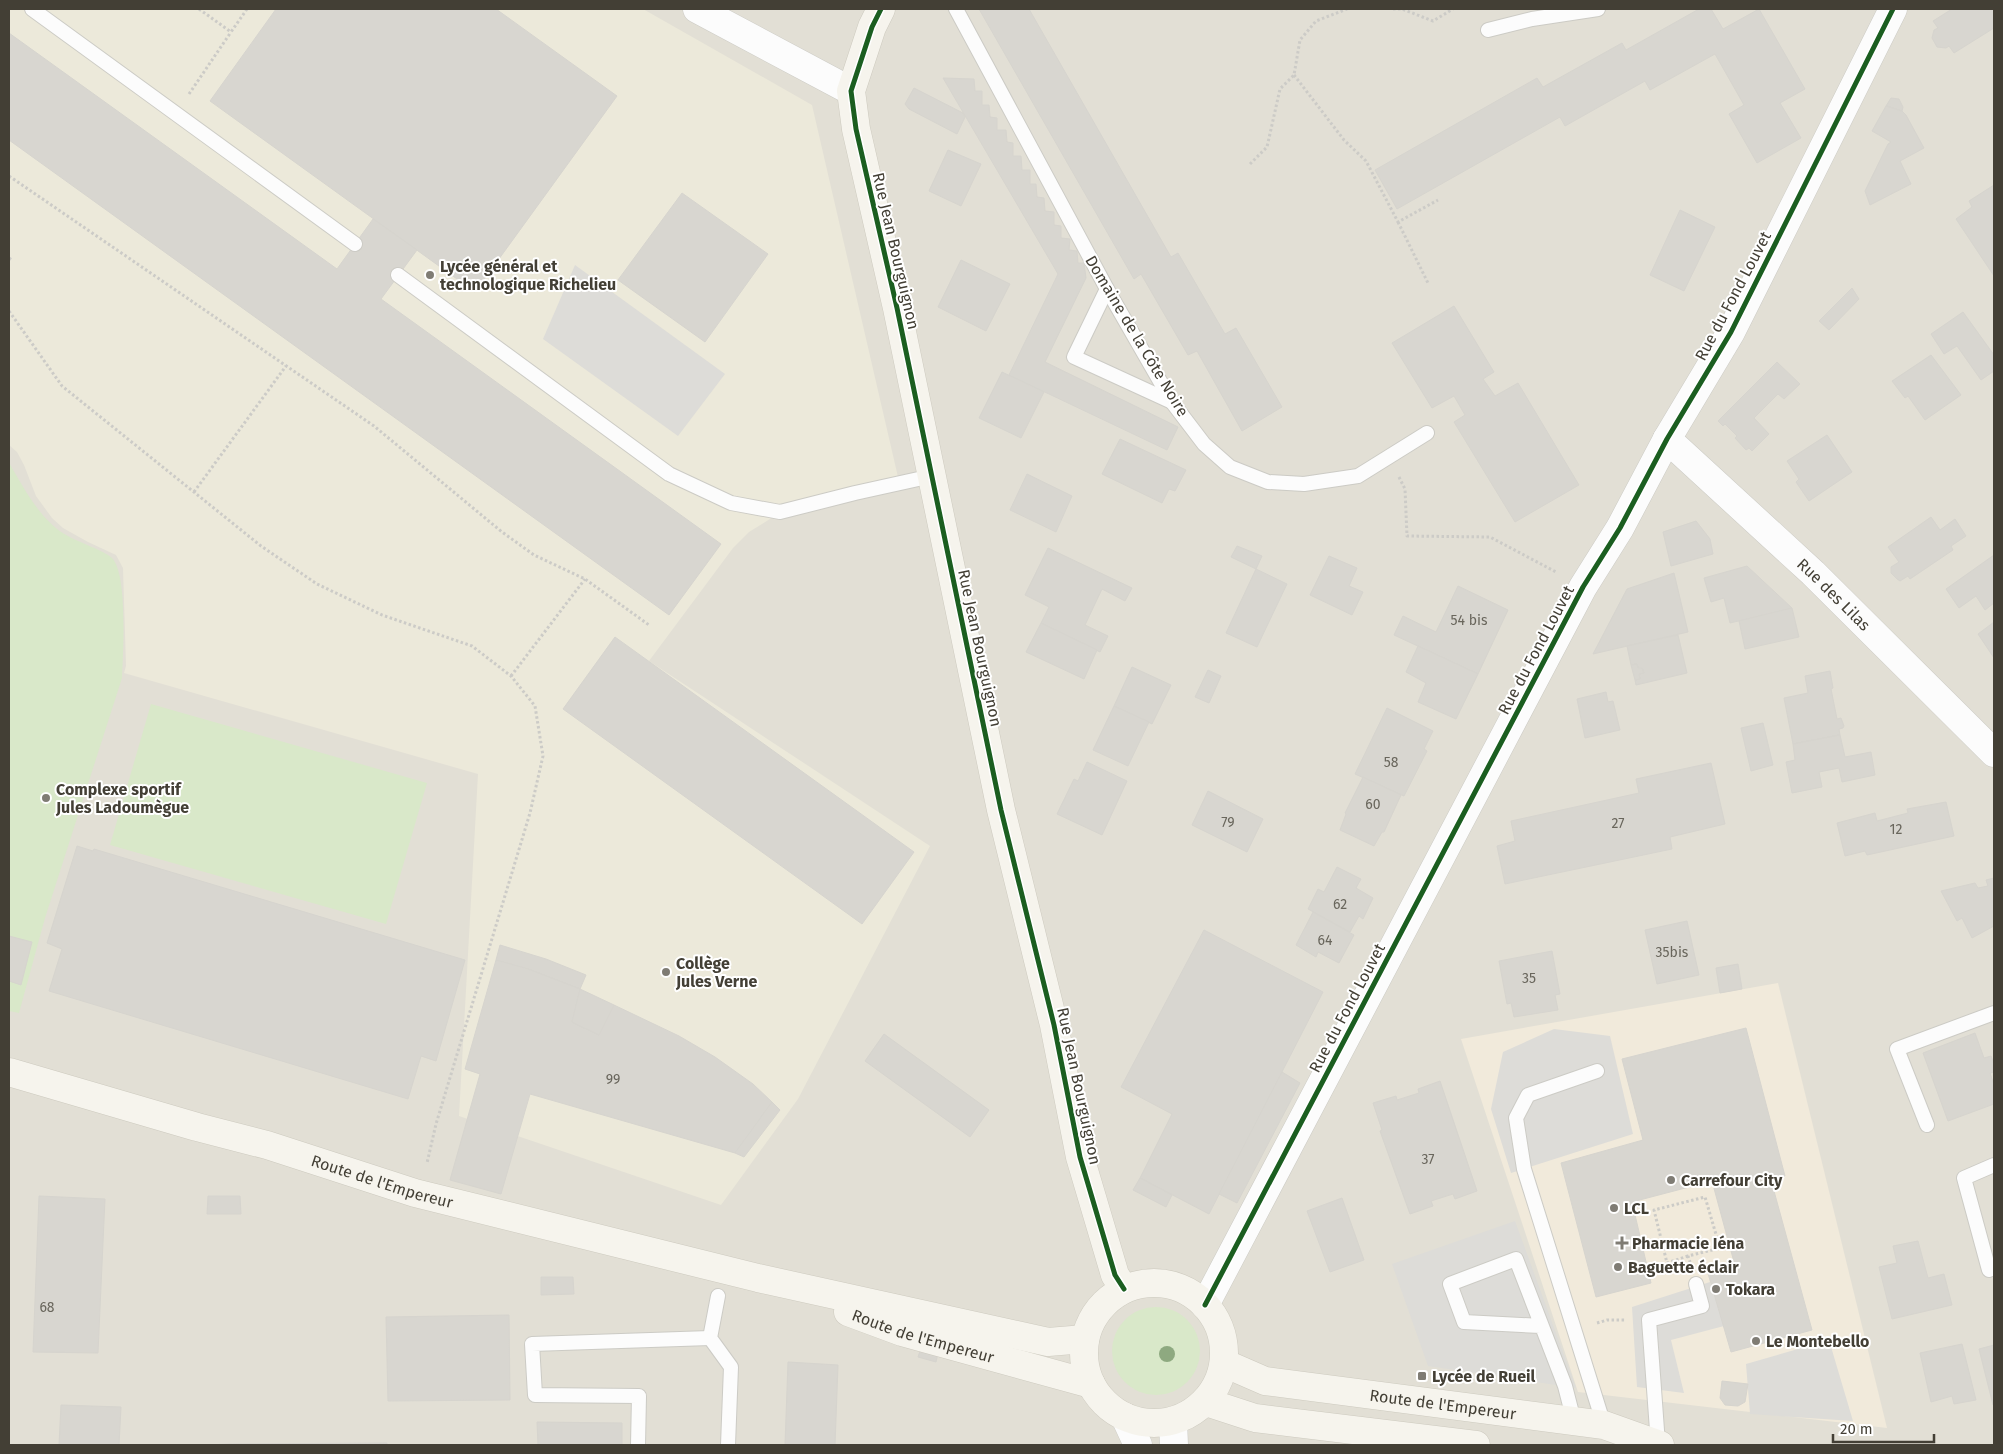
<svg xmlns="http://www.w3.org/2000/svg" width="2003" height="1454" viewBox="0 0 2003 1454" font-family="'Fira Sans',sans-serif">
  <rect width="100%" height="100%" fill="#eeede8"/>
  <rect fill="#e2dfd5" x="9" y="9" width="1985" height="1436"/>
  <path fill="#f1eadb" d="M1778 983 1887 1428 1578 1392 1461 1039Z"/>
  <path fill="#ece9da" d="M9 9H643L812 105 901 490 773 517 749 532 733 548 649 661 930 846 798 1099 721 1205 459 1116 478 774 124 673 126 666 123 568 116 555 88 542 63 528 52 518 36 496 24 465 17 452 9 445Z"/>
  <g fill="#d9e8c9">
    <path d="M9 463C24 488 41 522 68 536 78 542 105 551 112 558 128 574 123 655 122 678L45 918 19 1013 9 1011Z"/>
    <path d="M151 704 427 783 386 924 110 845Z"/>
    <circle cx="1156" cy="1351" r="44"/>
  </g>
  <g fill="#dddcd8">
    <path d="M575 265 725 374 678 436 543 339Z"/>
    <path d="M1554 1029 1610 1036 1633 1134 1511 1173 1491 1109 1503 1052Z"/>
    <path d="M1515 1221 1576 1388 1428 1366 1392 1264Z"/>
    <path d="M1710 1282 1724 1326 1671 1340 1684 1393 1637 1387 1632 1307Z"/>
    <path d="M1829 1340 1853 1421 1750 1414 1746 1364Z"/>
  </g>
  <g fill="#d8d6d0" stroke="#d6d4ce">
    <path d="M276 9H496L617 96 475 292 210 101Z"/>
    <path d="M979 9H1029L1171 257 1178 253 1225 334 1236 328 1282 407 1242 431 1197 351 1188 355 1141 274 1134 279Z"/>
    <path d="M1699 9H1711L1723 29 1759 9 1805 89 1780 103 1801 138 1757 163 1729 114 1744 105 1715 54 1650 90 1645 81 1565 126 1560 117 1397 209 1375 170 1537 78 1543 87 1622 43 1626 50Z"/>
    <path d="M1952 9H1994V28L1954 53 1949 46 1946 48 1937 47 1932 38 1934 30 1938 28 1933 21Z"/>
    <path d="M9 33 337 269 373 219 417 250 381 299 721 544 669 615 9 140Z"/>
    <path d="M943 78 974 79 975 91H982V105H989L990 117 997 118V130H1006L1007 142 1013 143V156H1021L1022 170H1030V184H1036L1037 197 1044 198 1045 211 1054 212V225L1061 226V238L1070 239 1069 250 1077 251 1078 263H1084L1086 278 1045 362 1178 427 1167 450 1009 375 1058 274Z"/>
    <path d="M914 88 963 113 965 117 957 134 909 109 905 104Z"/>
    <path d="M1891 98 1899 99 1903 107 1902 111 1886 106Z"/>
    <path d="M1886 106 1902 111 1906 115 1924 148 1900 161 1911 184 1870 205 1865 191 1888 144 1891 142 1872 131Z"/>
    <path d="M948 150 981 164 961 206 929 191Z"/>
    <path d="M1994 185V276L1956 219 1972 207 1969 201Z"/>
    <path d="M682 193 768 254 705 342 618 280Z"/>
    <path d="M1680 210 1715 227 1684 291 1650 275Z"/>
    <path d="M961 260 1010 284 986 331 938 307Z"/>
    <path d="M1852 288 1859 299 1829 330 1819 321Z"/>
    <path d="M1454 306 1494 372 1483 379 1495 396 1518 383 1579 485 1515 522 1454 422 1465 415 1454 396 1432 408 1392 343Z"/>
    <path d="M1963 312 1994 355V371L1981 380 1957 346 1944 354 1931 334Z"/>
    <path d="M1931 355 1961 395 1925 420 1908 396 1905 398 1892 381Z"/>
    <path d="M1777 362 1800 384 1784 399 1778 394 1754 418 1769 434 1752 451 1749 448 1746 450 1735 438 1737 436 1725 424 1723 426 1718 421Z"/>
    <path d="M1002 372 1044 392 1021 438 979 418Z"/>
    <path d="M1827 435 1852 472 1809 501 1796 482 1799 479 1787 461Z"/>
    <path d="M1120 439 1186 470 1175 491 1169 489 1162 503 1102 474Z"/>
    <path d="M1027 474 1072 496 1056 532 1010 510Z"/>
    <path d="M1931 517 1940 530 1955 519 1966 536 1951 546 1953 550 1910 579 1908 576 1900 581 1897 579 1891 573V567L1899 562 1888 547Z"/>
    <path d="M1696 521 1710 539 1713 554 1671 566 1663 532Z"/>
    <path d="M1237 546 1262 556 1256 569 1231 557Z"/>
    <path d="M1048 548 1132 588 1125 601 1102 589 1085 625 1108 636 1100 652 1041 623 1049 607 1025 595Z"/>
    <path d="M1994 555V603L1985 610 1976 596 1959 608 1946 589Z"/>
    <path d="M1329 556 1357 568 1349 586 1363 592 1352 615 1310 595Z"/>
    <path d="M1747 566 1792 608 1730 623 1724 598 1711 602 1704 578Z"/>
    <path d="M1256 569 1287 584 1257 647 1226 633Z"/>
    <path d="M1674 573 1688 632 1593 654 1627 589Z"/>
    <path d="M1458 586 1508 610 1478 674 1394 635 1403 616 1436 632Z"/>
    <path d="M1792 608 1799 637 1745 649 1739 621Z"/>
    <path d="M1994 622V658L1978 634Z"/>
    <path d="M1041 623 1097 650 1084 679 1026 652Z"/>
    <path d="M1678 635 1687 673 1636 685 1635 680 1640 679 1639 674 1644 673 1642 668H1638L1637 664 1631 665 1627 646Z"/>
    <path d="M615 637 914 852 862 924 563 709Z"/>
    <path d="M1418 646 1478 674 1456 719 1418 702 1426 683 1406 672Z"/>
    <path d="M1637 664 1638 668H1642L1644 673 1639 674 1640 679 1635 680 1631 665Z"/>
    <path d="M1132 667 1171 685 1152 724 1114 706Z"/>
    <path d="M1208 670 1221 676 1209 703 1195 697Z"/>
    <path d="M1830 671 1833 688 1831 689 1837 719 1841 718 1844 726 1843 728 1839 729 1840 735 1793 744 1784 698 1808 693 1805 676Z"/>
    <path d="M1606 692 1608 702 1613 701 1620 730 1585 738 1577 699Z"/>
    <path d="M1114 706 1149 722 1128 766 1093 750Z"/>
    <path d="M1387 708 1433 731 1424 749 1427 751 1404 796 1355 774Z"/>
    <path d="M1763 723 1773 765 1751 771 1741 728Z"/>
    <path d="M1840 735 1845 757 1871 752 1875 775 1842 782 1839 768 1819 772 1822 787 1792 793 1786 762 1795 760 1793 744Z"/>
    <path d="M1087 762 1127 781 1102 835 1057 814 1074 779 1078 781Z"/>
    <path d="M1711 763 1725 824 1670 837 1672 849 1505 884 1497 846 1515 841 1511 821 1639 793 1636 779Z"/>
    <path d="M1363 777 1401 795 1384 832H1382L1374 846 1340 830 1346 814 1345 813Z"/>
    <path d="M1208 791 1263 819 1247 852 1192 825Z"/>
    <path d="M1946 802 1954 836 1867 855 1865 851 1845 856 1837 823 1875 813 1877 821 1908 813 1907 809Z"/>
    <path d="M77 846 93 851 94 849 465 960 436 1061 421 1056 408 1099 49 991 62 949 47 943Z"/>
    <path d="M1337 867 1361 879 1356 888 1373 898 1363 919 1359 916 1350 932 1308 909 1318 889 1324 892Z"/>
    <path d="M1994 878V926L1972 938 1962 918 1957 921 1941 891 1975 883 1978 888 1988 886 1986 880Z"/>
    <path d="M1313 912 1354 935 1339 963 1318 952 1316 957 1296 945Z"/>
    <path d="M1687 921 1699 975 1657 984 1645 930Z"/>
    <path d="M1204 930 1323 992 1209 1214 1140 1178 1172 1114 1121 1087Z"/>
    <path d="M9 936 32 942 21 985 9 981Z"/>
    <path d="M500 945 546 959 586 975 580 989 528 969 496 960Z"/>
    <path d="M1552 951 1560 994 1555 995 1558 1010 1514 1017 1511 1003 1507 1004 1499 961Z"/>
    <path d="M496 960 528 969 580 989 572 1022 599 1035 614 1005 679 1036 715 1057 753 1084 772 1102 735 1153 530 1094 501 1194 450 1180 480 1074 465 1069Z"/>
    <path d="M1738 964 1742 989 1720 993 1716 968Z"/>
    <path d="M580 989 614 1005 599 1035 572 1022Z"/>
    <path d="M1746 1028 1785 1176 1771 1180 1812 1330 1731 1352 1707 1270 1734 1262 1712 1181 1632 1202 1651 1283 1596 1297 1561 1163 1643 1140 1622 1059Z"/>
    <path d="M1975 1033 1984 1058 1991 1056 1994 1064V1072L1990 1073 1994 1085V1104L1948 1121 1923 1053Z"/>
    <path d="M884 1034 989 1110 970 1137 865 1061Z"/>
    <path d="M1282 1072 1300 1083 1237 1203 1219 1194Z"/>
    <path d="M1440 1081 1477 1191 1455 1199 1453 1194 1431 1201 1433 1206 1410 1214 1380 1131 1382 1130 1373 1103 1396 1096 1397 1100 1419 1093 1418 1089Z"/>
    <path d="M772 1102 780 1110 744 1157 735 1153Z"/>
    <path d="M1140 1178 1172 1195 1166 1207 1133 1190Z"/>
    <path d="M39 1196 105 1199 98 1353 33 1352Z"/>
    <path d="M208 1196H240L241 1214H207Z"/>
    <path d="M1342 1198 1364 1260 1330 1272 1307 1211Z"/>
    <path d="M1918 1241 1928 1278 1944 1274 1952 1305 1892 1319 1879 1267 1897 1263 1893 1246Z"/>
    <path d="M541 1277H573L574 1294 541 1295Z"/>
    <path d="M509 1315 510 1400 388 1401 386 1317Z"/>
    <path d="M1962 1344 1976 1400 1954 1404 1952 1396 1931 1402 1920 1353Z"/>
    <path d="M1994 1345V1405H1993L1979 1349Z"/>
    <path d="M921 1348 938 1353 936 1362 918 1357Z"/>
    <path d="M788 1362 838 1365 835 1445H785Z"/>
    <path d="M1722 1381 1748 1384 1745 1402 1738 1406 1725 1405 1720 1398Z"/>
    <path d="M61 1405 121 1407 119 1445H59Z"/>
    <path d="M537 1422 622 1423V1445H538Z"/>
    <path d="M387 1443V1445H207L230 1444Z"/>
  </g>
  <g fill="none" stroke-linecap="round" stroke-linejoin="round">
    <g stroke="#cccbc5" stroke-width="16">
      <g id="lane">
        <path d="M32 9 355 244"/>
        <path d="M956 9 1107 289 1172 402 1204 444 1230 467 1268 482 1304 484 1358 476 1427 433"/>
        <path d="M1488 30 1532 19 1598 9"/>
        <path d="M398 275 669 474 731 503 780 512 855 493 932 476"/>
        <path d="M1107 289 1074 357 1172 402"/>
        <path d="M1597 1071 1528 1095 1516 1118 1524 1169 1604 1425"/>
        <path d="M1927 1125 1897 1049 1994 1013"/>
        <path d="M1989 1270 1964 1178 1994 1165"/>
        <path d="M718 1296 710 1338 731 1367 728 1445"/>
        <path d="M1541 1326 1464 1322 1450 1284 1516 1259 1565 1386 1574 1421"/>
        <path d="M1658 1444 1649 1320 1702 1306 1696 1284"/>
        <path d="M638 1445 639 1396 535 1395 532 1344 710 1338"/>
      </g>
    </g>
    <g stroke="#cccbc5" stroke-width="29">
      <g id="street">
        <path d="M697 9 851 91"/>
        <path id="s1" d="M1667 439 1813 573 1994 753"/>
        <path d="M1205 1305 1583 587 1620 528 1667 439 1731 332 1893 9"/>
        <path d="M1125 1417 1138 1445"/>
        <path d="M1173 1421 1174 1445"/>
      </g>
    </g>
    <g stroke="#cdcabf" stroke-width="29">
      <g id="secondary">
        <path d="M881 9 872 27 851 91 856 129 897 308 1001 810 1054 1025 1080 1157 1115 1275 1124 1289"/>
        <path id="s2" d="M9 1072 197 1127 267 1145 415 1193 758 1278 1048 1342 1085 1339"/>
        <circle cx="1154" cy="1353" r="70"/>
        <path id="s3" d="M848 1312 902 1332 1091 1384"/>
        <path id="s4" d="M1226 1364 1265 1381 1604 1425 1660 1445"/>
        <path d="M1206 1402 1255 1418 1476 1445"/>
      </g>
    </g>
    <g stroke="#cccbc7" stroke-width="3" stroke-dasharray="2.5 2.5" stroke-linecap="butt">
      <path d="M199 9 231 32 247 9"/>
      <path d="M1393 9H1402L1433 21 1453 9"/>
      <path d="M1294 75 1344 140 1366 161 1398 222 1438 200"/>
      <path d="M189 94 231 32"/>
      <path d="M1250 164 1267 147 1280 89 1294 75 1300 40 1316 21 1347 9"/>
      <path d="M9 176 374 426 502 532 534 555 585 579 649 625"/>
      <path d="M1398 222 1428 283"/>
      <path d="M9 258 13 261"/>
      <path d="M9 311 62 386 261 546 317 584 382 615 472 646 511 676 535 706 543 756 530 813 436 1124 427 1163"/>
      <path d="M1399 477 1405 489 1407 536 1490 537 1556 572"/>
      <path d="M194 492 286 366"/>
      <path d="M511 676 585 579"/>
      <path d="M1688 1256 1667 1263 1654 1210 1705 1197 1720 1248 1688 1256 1690 1262"/>
      <path d="M1597 1323 1607 1320H1625"/>
    </g>
    <use href="#lane" stroke="#fcfcfc" stroke-width="14"/>
    <use href="#street" stroke="#fcfcfc" stroke-width="28"/>
    <use href="#secondary" stroke="#f6f4ed" stroke-width="28"/>
    <g stroke="#fff" stroke-width="8">
      <g id="cycleway">
        <path d="M881 9 872 27 851 91 856 129 897 308 1001 810 1054 1025 1080 1157 1115 1275 1124 1289"/>
        <path d="M1205 1305 1583 587 1620 528 1667 439 1731 332 1893 9"/>
      </g>
    </g>
    <use href="#cycleway" stroke="#1b5e20" stroke-width="5"/>
  </g>
  <circle fill="#8ea980" cx="1167" cy="1354" r="8"/>
  <g fill="#7f7c74" stroke="#fff" stroke-width="2">
    <circle cx="430" cy="275" r="5"/>
    <circle cx="46" cy="798" r="5"/>
    <circle cx="666" cy="972" r="5"/>
    <circle cx="1671" cy="1180" r="5"/>
    <circle cx="1614" cy="1208" r="5"/>
    <path d="M1619.5 1235.5h5v5h5v5h-5v5h-5v-5h-5v-5h5z"/>
    <circle cx="1618" cy="1267" r="5"/>
    <circle cx="1716" cy="1289" r="5"/>
    <circle cx="1756" cy="1341" r="5"/>
    <rect x="1417" y="1371" width="10" height="10" rx="2.5"/>
  </g>
  <g text-anchor="middle" dominant-baseline="central" stroke-width="4" stroke-linejoin="round" paint-order="stroke">
    <g font-size="14" fill="#69665c">
      <text x="1469" y="620">54 bis</text>
      <text x="1391" y="762">58</text>
      <text x="1373" y="804">60</text>
      <text x="1228" y="822">79</text>
      <text x="1618" y="823">27</text>
      <text x="1896" y="829">12</text>
      <text x="1340" y="904">62</text>
      <text x="1325" y="940">64</text>
      <text x="1672" y="952">35bis</text>
      <text x="1529" y="978">35</text>
      <text x="613" y="1079">99</text>
      <text x="1428" y="1159">37</text>
      <text x="47" y="1307">68</text>
    </g>
    <g font-size="16" fill="#433f35" stroke="#fff">
      <text transform="translate(896 251) rotate(77)">Rue Jean Bourguignon</text>
      <text transform="translate(1733 296) rotate(-62)">Rue du Fond Louvet</text>
      <text transform="translate(1137 336) rotate(59)">Domaine de la Côte Noire</text>
      <text stroke="none"><textPath href="#s1" startOffset="228">Rue des Lilas</textPath></text>
      <text transform="translate(980 648) rotate(78)">Rue Jean Bourguignon</text>
      <text transform="translate(1536 650) rotate(-62)">Rue du Fond Louvet</text>
      <text transform="translate(1347 1008) rotate(-62)">Rue du Fond Louvet</text>
      <text transform="translate(1079 1086) rotate(78)">Rue Jean Bourguignon</text>
      <text stroke="none"><textPath href="#s2" startOffset="389">Route de l'Empereur</textPath></text>
      <text stroke="none"><textPath href="#s3" startOffset="79">Route de l'Empereur</textPath></text>
      <text stroke="none"><textPath href="#s4" startOffset="222">Route de l'Empereur</textPath></text>
    </g>
    <g font-size="16" font-weight="bold" fill="#433f35" stroke="#fff" text-anchor="start">
      <text x="440" y="266">Lycée général et<tspan x="440" dy="18">technologique Richelieu</tspan></text>
      <text x="56" y="789">Complexe sportif<tspan x="56" dy="18">Jules Ladoumègue</tspan></text>
      <text x="676" y="963">Collège<tspan x="676" dy="18">Jules Verne</tspan></text>
      <text x="1681" y="1180">Carrefour City</text>
      <text x="1624" y="1208">LCL</text>
      <text x="1632" y="1243">Pharmacie Iéna</text>
      <text x="1628" y="1267">Baguette éclair</text>
      <text x="1726" y="1289">Tokara</text>
      <text x="1766" y="1341">Le Montebello</text>
      <text x="1432" y="1376">Lycée de Rueil</text>
    </g>
  </g>
  <rect width="2003" height="1454" fill="none" stroke="#433f35" stroke-width="20"/>
  <path d="M1833 1434v8h101v-8" fill="none" stroke="#433f35" stroke-width="2.5"/>
  <text x="1840" y="1434" font-size="15" fill="#433f35" stroke="#ffffff" stroke-width="4" paint-order="stroke">20 m</text>
</svg>
